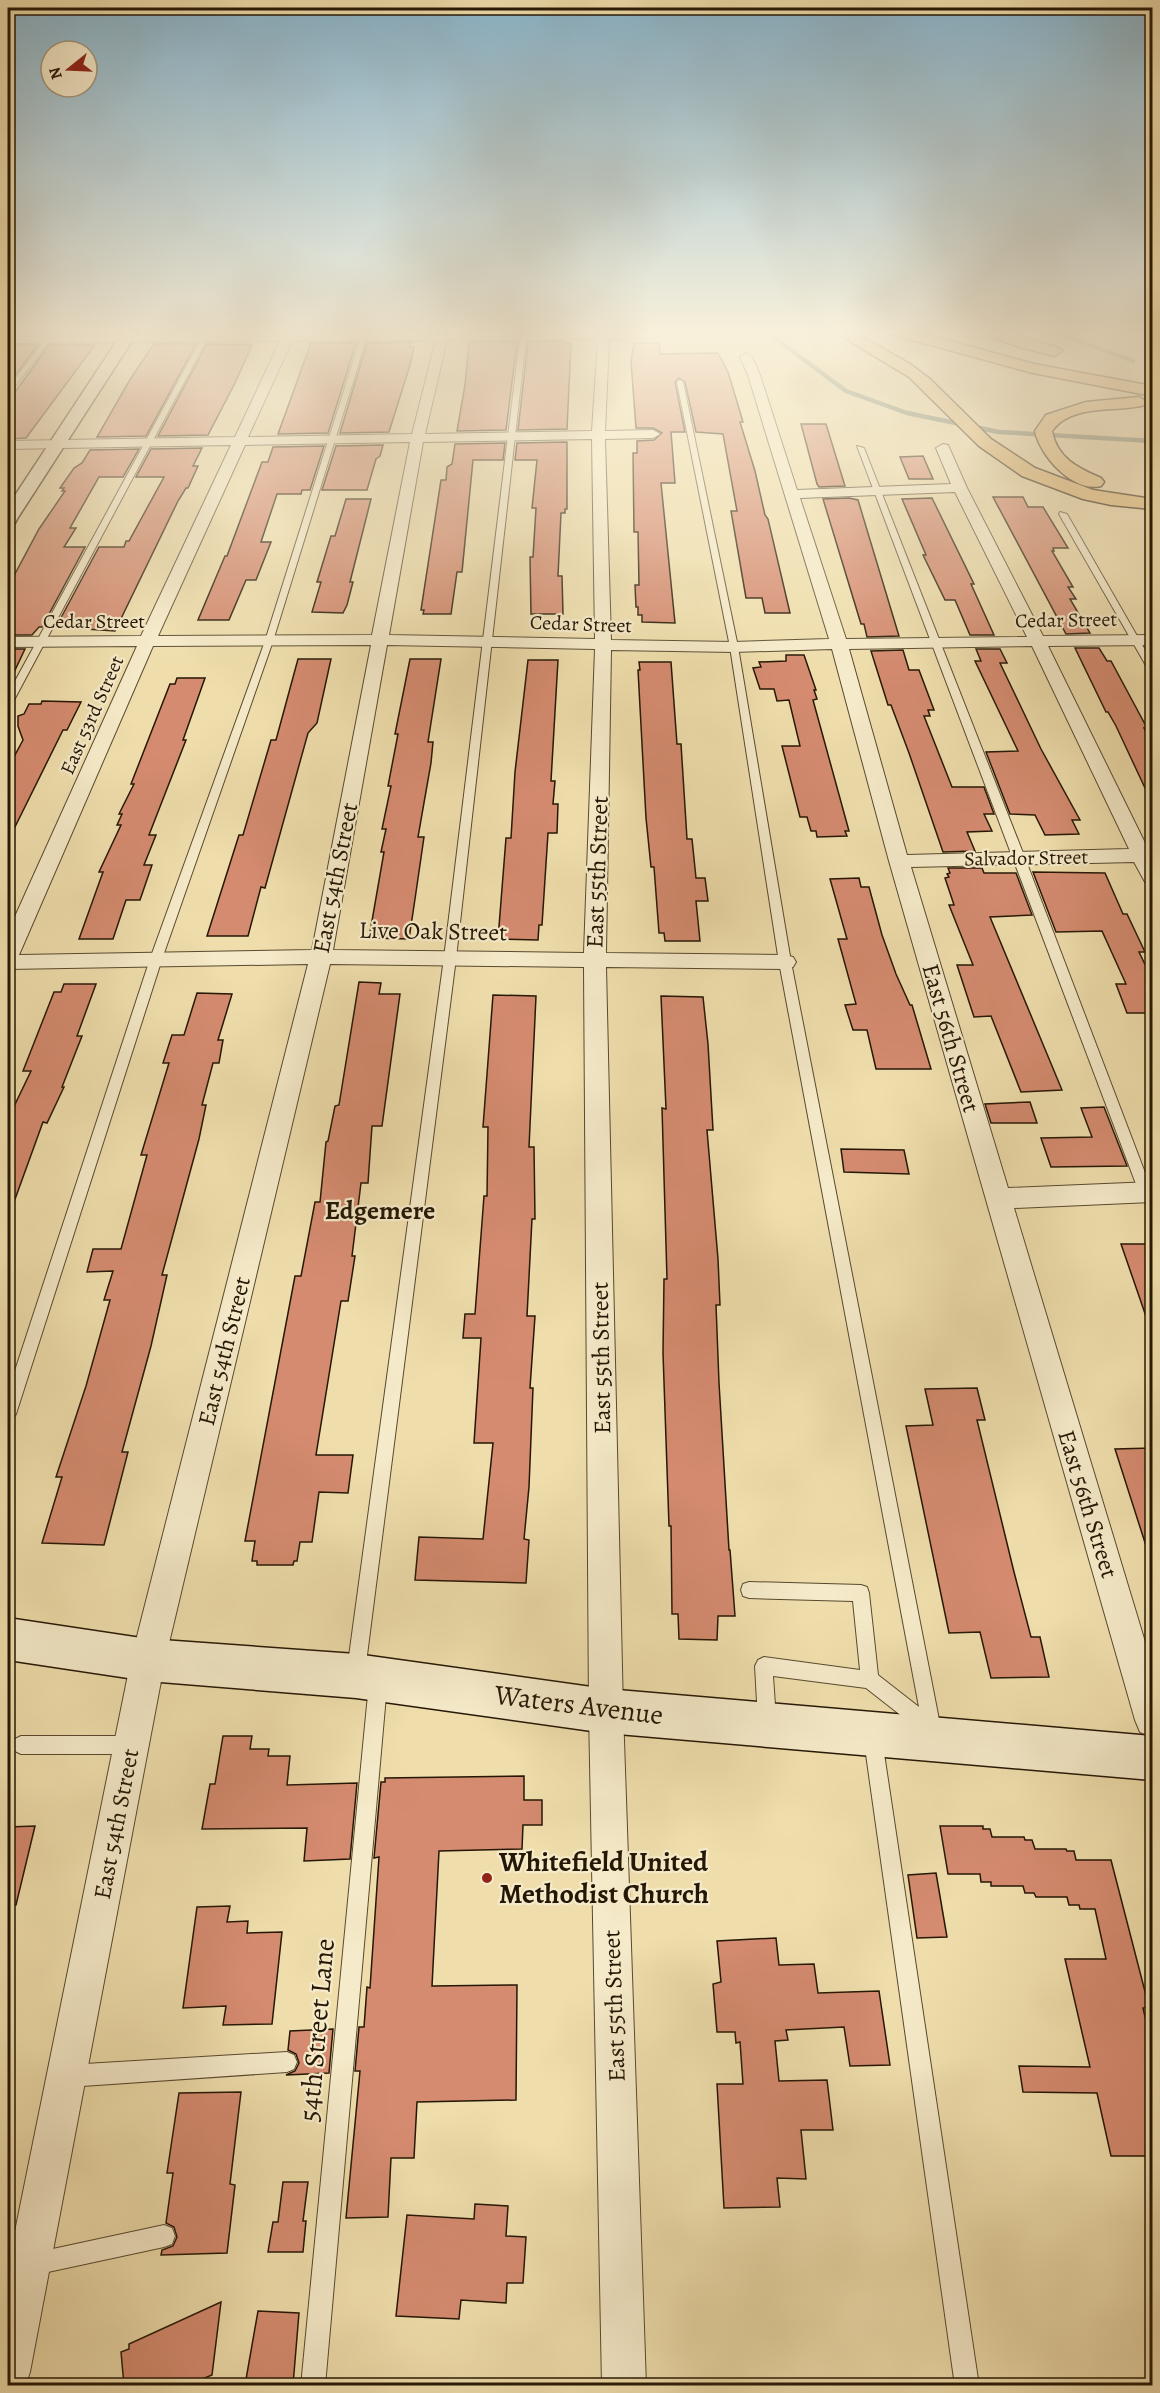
<svg xmlns="http://www.w3.org/2000/svg" width="1160" height="2393" viewBox="0 0 1160 2393" font-family="Alegreya,serif">
  <rect width="100%" height="100%" fill="#efdeac"/>
  <filter id="stains"><feTurbulence type="fractalNoise" baseFrequency=".00333" numOctaves="4"/><feColorMatrix values="0 0 0 0 .2 0 0 0 0 .09 0 0 0 0 .02 0 0 0 .5 -.17"/></filter>
  <radialGradient id="worn" r=".72"><stop offset=".6" stop-color="#630" stop-opacity="0"/><stop offset="1" stop-color="#630" stop-opacity=".3"/></radialGradient>
  <g fill="none" stroke-linecap="round" stroke-linejoin="round">
    <g stroke="#6b7a6a" stroke-width="4.5">
      <path d="M764 330 846 391 907 413 999 432 1152 441"/>
      <path d="M960 330 965 332"/>
      <path d="M1050 330 1133 361"/>
    </g>
  </g>
  <g fill="#d58b70" stroke="#251705" stroke-width="1.5">
    <path d="M566 341 565 343H571L567 429 518 430 528 342Z"/>
    <path d="M411 342 410 347H414L410 365 389 432 340 433 367 343Z"/>
    <path d="M474 342H517L506 430 457 431 465 385 469 344Z"/>
    <path d="M311 343H356L328 433 278 434Z"/>
    <path d="M634 343H659L660 354 718 353 728 372 738 405 743 422H740L755 471 765 515 768 519 790 613H765L762 598H746L731 511H737L723 434 696 432 685 382 679 378 675 382 685 432H671L675 483H661L675 623 642 622V615H638V607H636L635 585H639L638 532H634L633 453H637V441L654 440 662 433 653 428H636L631 362Z"/>
    <path d="M154 344H196L146 436 97 437 131 378Z"/>
    <path d="M207 344 252 345 235 383 208 435 158 436Z"/>
    <path d="M8 345H38L11 381H8Z"/>
    <path d="M49 345H95L26 438 8 439V402Z"/>
    <path d="M801 424H826L845 486 819 487 817 484Z"/>
    <path d="M567 442V509H565V513H561L558 576H562L563 614H531L530 557H533L536 508H532L537 460H515L517 443Z"/>
    <path d="M505 443 503 460H473L462 572H457L451 614H423L424 610H421L441 480H446L447 467 452 464 455 444Z"/>
    <path d="M383 445 380 456 376 459 367 490H322L336 446Z"/>
    <path d="M324 446 310 490H302L301 494H277L261 542H271L256 580H246L229 620H198L225 556H227L262 462H268L273 447Z"/>
    <path d="M202 448 193 466H198L188 488H186L178 501 115 631 56 627 99 547H124L126 541H129L164 477H136L151 449Z"/>
    <path d="M139 449 123 477H99L70 528H76L64 547H85L42 627H39L32 635H8V587L39 529 65 491H62L64 488H60L74 468 82 463 90 450Z"/>
    <path d="M923 456 933 479H909L900 457Z"/>
    <path d="M993 497H1023L1028 507H1043L1068 548H1053L1054 551H1052L1073 587H1068L1076 599H1070L1090 633 1066 634Z"/>
    <path d="M849 498 858 500 899 636 867 637 864 624H861L823 499Z"/>
    <path d="M932 498 974 584H971L994 635H970L955 600H945L923 555H926L902 499Z"/>
    <path d="M346 499H371L350 582H353L347 605 343 613 312 612 321 582H317L331 536H335Z"/>
    <path d="M1075 648H1099L1107 661H1111L1147 728H1144L1152 744V803L1116 726 1108 712H1106Z"/>
    <path d="M8 649H25L8 685Z"/>
    <path d="M976 649H1000L1007 663H1000L1041 749 1080 820H1072L1079 834 1045 835 1035 815 1010 814 986 752 1018 751 975 661H981Z"/>
    <path d="M903 650 909 670H919L934 710H928L930 716H924L952 787H984L994 814H984L992 831 967 832 975 851 943 852 909 753 891 705H888L871 651Z"/>
    <path d="M786 655H804L816 690H814L817 699 813 700 849 831H845L847 836 817 837 816 831H811L807 817H800L782 746H800L789 700 777 701 774 689H760L753 668 761 667 759 662 786 661Z"/>
    <path d="M298 659H331L317 723 308 733 265 888 261 887 248 936H207L239 835H243L271 740H276Z"/>
    <path d="M410 659H441L428 742H433L431 763 418 837H424L415 899 409 939 369 938 384 852H381L386 829H382L391 786H388L398 734H395Z"/>
    <path d="M528 660H558L551 781H555L553 804H558L557 833H548L542 925H539L538 940 498 939 506 838H511L515 772Z"/>
    <path d="M639 662H671L677 744H681L687 839H692L696 878H705L708 901H696L700 941H665L664 933H659L654 867H651L646 818 638 670H640Z"/>
    <path d="M177 678H205L183 740H186L149 835H156L144 865H152L140 900H126L113 939H79L103 872H99L121 825H117L122 814H119L134 784H131L170 684H175Z"/>
    <path d="M42 701 81 702 67 730H63L8 841V768L23 740 18 726V716L24 714 29 704H41Z"/>
    <path d="M948 868H982L984 873H1016L1032 915 990 917 1062 1090 1021 1092 991 1016 974 1017 957 965H973L949 905H954L945 878 949 877 947 874 950 873Z"/>
    <path d="M1033 872 1105 873 1123 914H1127L1145 952H1139L1152 979V1013H1127L1116 984H1126L1102 931 1056 932Z"/>
    <path d="M859 878 861 887H869L882 935 896 974 910 1005H912L931 1069H876L867 1030H853L845 1005 856 1004 838 939H847L830 879Z"/>
    <path d="M359 982 381 983 379 994H400L382 1126H372L368 1183H361L352 1256H355L348 1301H341L316 1455H353L348 1493 319 1492 312 1542H300L297 1561H294L293 1565H257V1561H252L255 1541H245L295 1276H301L315 1202H320L326 1142 328 1141 335 1106 339 1105Z"/>
    <path d="M64 984H96L77 1036H82L62 1087H64L47 1123 43 1122 10 1213H8V1119L31 1071H23L54 992H61Z"/>
    <path d="M197 993 232 994 218 1040H223L219 1063H213L202 1105H206L199 1139 162 1275H167L151 1346 122 1452H128L104 1545 42 1543 62 1477H56L86 1386 110 1300H104L113 1271 87 1272 93 1249H121L147 1155H141L169 1063H163L172 1035H184Z"/>
    <path d="M493 995 536 996 529 1147H534L535 1219H532L527 1316H535L530 1388H533L529 1487 524 1539 529 1540 526 1583 415 1580 419 1537 483 1539 493 1443H474L481 1338H463L465 1314H475L484 1196H487L488 1127H483Z"/>
    <path d="M661 996 703 997 708 1044 713 1130H707L718 1259 720 1305H716L719 1383 729 1550H730L735 1616H718L717 1640 679 1639 678 1614H672L671 1526H669L663 1353 664 1279H667L662 1108 666 1109Z"/>
    <path d="M1030 1102 1037 1123H991L985 1104Z"/>
    <path d="M1104 1107 1127 1166 1051 1167 1041 1138 1092 1137 1081 1108Z"/>
    <path d="M841 1149 904 1150 909 1174 844 1172Z"/>
    <path d="M1121 1244H1152V1324L1149 1325Z"/>
    <path d="M977 1388 985 1420H977L1014 1572 1031 1637H1040L1049 1677 991 1678 980 1632 949 1633 906 1426 933 1425 925 1389Z"/>
    <path d="M1152 1448V1552H1148L1115 1449Z"/>
    <path d="M223 1736H252L250 1749H269L268 1756H290L287 1785 357 1783 350 1859 304 1861 307 1828 202 1829 210 1784H215Z"/>
    <path d="M524 1776V1800H542V1825H523L522 1849 439 1851 432 1986 517 1985 516 2100 417 2102 414 2158H391L388 2217 346 2218 360 2071H355L359 2027H364L367 1987 370 1988 379 1857 374 1858 381 1782H385V1778Z"/>
    <path d="M35 1826 16 1905 8 1904V1827Z"/>
    <path d="M940 1826H983V1829H990L992 1837H1024L1025 1840H1032L1035 1849H1066L1067 1851H1074L1076 1860H1111L1149 2007 1143 2008 1152 2047V2156H1111L1097 2093 1023 2092 1019 2066 1090 2067 1065 1959H1106L1095 1909H1080L1079 1905H1069L1067 1897H1036L1034 1893H1025L1023 1886H991V1882H981L980 1874H948Z"/>
    <path d="M936 1873 947 1937 917 1938 908 1875Z"/>
    <path d="M230 1906 227 1922 248 1921 247 1933 282 1932 272 2024 223 2025 226 2006 183 2008 197 1907Z"/>
    <path d="M776 1938 779 1965 814 1964 818 1993 879 1991 890 2065 850 2066 844 2027 786 2030 788 2040 775 2041 779 2081 827 2080 833 2130H801L806 2179 777 2178 780 2207 724 2208 717 2084H743L740 2042 736 2043 735 2032H717L713 1984 721 1982 717 1941Z"/>
    <path d="M333 2029 329 2073 286 2075 295 2071 299 2063 296 2054 288 2050 290 2031Z"/>
    <path d="M241 2092 230 2184 235 2185 227 2253 161 2255 162 2250 173 2246 177 2237 174 2227 166 2223 173 2173H167L179 2093Z"/>
    <path d="M283 2182H308L303 2221H306L303 2252H268L273 2222H278Z"/>
    <path d="M475 2204 508 2206 506 2236 526 2237 523 2283H507L506 2303 461 2300 459 2319 396 2316 407 2215 474 2219Z"/>
    <path d="M221 2302 212 2375 188 2385H124L121 2352 129 2349V2344Z"/>
    <path d="M258 2311 299 2313 293 2385H245Z"/>
  </g>
  <g fill="none" stroke-linecap="round" stroke-linejoin="round">
    <g stroke="#58492f" stroke-width="2">
      <g id="lane">
        <path d="M52 330H58L10 393 8 394V388Z"/>
        <path d="M206 330H212L13 702 8 705V694Z"/>
        <path d="M363 330H369L273 641 162 959 16 1414 13 1419 8 1421V1392L150 959 265 641Z"/>
        <path d="M521 330H527L456 958 365 1671 362 1677 356 1680 350 1677 347 1671 444 958Z"/>
        <path d="M680 380 683 382 738 647 791 962 942 1735 939 1741 933 1744 927 1741 917 1728 866 1688 773 1676 776 1720 773 1726 767 1729 761 1726 758 1720 755 1666 758 1660 764 1657 860 1670 853 1601 749 1598 743 1596 741 1590 743 1584 749 1582 861 1585 867 1587 869 1593 878 1675 919 1707 779 962 730 647 677 382Z"/>
        <path d="M857 446 864 448 1025 858 1152 1191 1151 1196H1141L1139 1192Z"/>
        <path d="M1060 512 1067 514 1152 662V672L1148 669 1059 514Z"/>
        <path d="M378 1675 384 1678 387 1684 325 2386H301L369 1684 372 1678Z"/>
        <path d="M873 1731 879 1734 882 1740 979 2386H955L864 1740 867 1734Z"/>
        <path d="M21 1736H131L137 1739 140 1745 137 1751 131 1754H21L15 1751 12 1745 15 1739Z"/>
        <path d="M287 2052 294 2055 297 2062 294 2069 287 2072 68 2087 61 2083 57 2076 61 2069 68 2065Z"/>
        <path d="M164 2225 172 2228 175 2236 172 2244 164 2247 34 2275 26 2272 23 2264 26 2256 34 2253Z"/>
      </g>
    </g>
    <g stroke="#58492f" stroke-width="2">
      <path id="street" d="M285 330H297L295 334 437 333 438 330H450L449 333 598 330 655 333 657 335 651 338 609 339 605 431 653 430 660 434 653 438 605 439 611 640 734 642 829 639 748 375 740 357 746 353 752 357 760 375 797 490 951 484 936 448 943 444 948 445 967 488 1043 636 1152 635V645L1048 646 1148 849H1152V883L1145 882 1134 862 911 867 1008 1188 1152 1182V1202L1014 1208 1152 1665V1737L1140 1732 1135 1720 889 861 832 649 734 652 611 650 606 953 785 955 793 957 796 962 793 967 785 969 606 967 623 1711 646 2386H602L589 1711 584 967 330 964 165 1660 30 2372 25 2386H8V2266L131 1660 308 964 8 969V932L137 646 8 647V637L141 636 231 445 8 449V441L235 437 280 341 8 343V337L283 334ZM598 339 592 431 425 434 447 340ZM436 340 412 434 248 437 292 341ZM592 439 595 639 389 635 423 442ZM410 442 372 635 158 636 245 445ZM955 492 1027 637 846 639 800 498ZM371 645 312 950 19 955 153 646ZM387 645 595 649 584 953 333 950ZM1032 646 1129 849 907 855 849 649Z"/>
    </g>
    <g stroke="#251705" stroke-width="3">
      <g id="secondary">
        <path d="M124 330H139L17 519 15 523 8 525V506Z"/>
        <path d="M8 1618 148 1639 356 1654 606 1689 1152 1736V1780L606 1733 356 1698 148 1681 8 1660Z"/>
      </g>
    </g>
    <g stroke="#251705" stroke-width="3">
      <g id="highway">
        <path d="M831 330H850L910 364 930 379 991 439 1035 468 1093 490 1152 499V509L1111 505 1083 499 1022 476 979 446 909 377Z"/>
        <path d="M885 330H910L1034 364 1152 386V396L1033 373 887 333Z"/>
        <path d="M978 330H1000L1059 348 1062 351 1054 356 1020 347 980 333Z"/>
        <path d="M1139 397 1147 402 1145 405C1115 413 1072 403 1052 431 1057 458 1078 468 1101 478L1104 482 1101 486C1073 493 1040 456 1035 431L1046 415 1086 402Z"/>
      </g>
    </g>
    <use href="#lane" fill="#f5eac9" fill-rule="evenodd"/>
    <use href="#street" fill="#f5eac9" fill-rule="evenodd"/>
    <use href="#secondary" fill="#f5eac9" fill-rule="evenodd"/>
    <use href="#highway" fill="#e8bf76" fill-rule="evenodd"/>
  </g>
  <linearGradient id="sky" x2="0" y2="1"><stop stop-color="#89b7d0"/><stop offset="0.5" stop-color="#f8f0da"/><stop offset="1" stop-color="#f8f0da" stop-opacity="0"/></linearGradient>
  <rect width="1160" height="665" fill="url(#sky)"/>
  <circle fill="#8f2418" stroke="#f5eac9" stroke-width="2" cx="487" cy="1878" r="6"/>
  <g text-anchor="middle" dominant-baseline="central" stroke-width="4.5" stroke-linejoin="round" paint-order="stroke">
    <g font-size="20" fill="#251705" stroke="#f5eac9">
      <text transform="translate(1066 620) rotate(-1)">Cedar Street</text>
      <text x="94" y="621">Cedar Street</text>
      <text transform="translate(581 624) rotate(2)">Cedar Street</text>
      <text transform="translate(92 715) rotate(-66)">East 53rd Street</text>
      <text transform="translate(1026 858) rotate(-1)">Salvador Street</text>
    </g>
    <g font-size="24" fill="#251705" stroke="#f5eac9">
      <text transform="translate(597 872) rotate(-88)">East 55th Street</text>
      <text transform="translate(335 878) rotate(-79)">East 54th Street</text>
      <text transform="translate(433 931) rotate(1)">Live Oak Street</text>
      <text transform="translate(951 1038) rotate(74)">East 56th Street</text>
      <text transform="translate(224 1351) rotate(-76)">East 54th Street</text>
      <text transform="translate(601 1358) rotate(-91)">East 55th Street</text>
      <text transform="translate(1088 1504) rotate(73)">East 56th Street</text>
      <text transform="translate(116 1824) rotate(-79)">East 54th Street</text>
      <text transform="translate(614 2006) rotate(-92)">East 55th Street</text>
    </g>
    <g font-size="26" font-weight="bold" fill="#251705" stroke="#f5eac9">
      <text x="380" y="1210">Edgemere</text>
    </g>
    <g font-size="28" fill="#251705" stroke="#f5eac9">
      <text transform="translate(579 1705) rotate(7)">Waters Avenue</text>
      <text transform="translate(317 2030) rotate(-85)">54th Street Lane</text>
    </g>
    <g font-size="28" font-weight="bold" fill="#251705" stroke="#f5eac9" text-anchor="start">
      <text x="499" y="1862">Whitefield United<tspan x="499" dy="32">Methodist Church</tspan></text>
    </g>
  </g>
  <rect width="1160" height="2393" fill="none" stroke="#efdeac" stroke-width="30"/>
  <rect x="9" y="9" width="1142" height="2375" fill="none" stroke="#251705" stroke-width="3"/>
  <rect x="15" y="15" width="1130" height="2363" fill="none" stroke="#251705" stroke-width="1.5"/>
  <g transform="translate(69 69) rotate(252)"><circle r="28" fill="#f5eac9" stroke="#a2967b" stroke-width="1.5"/>
  <path d="M0-4.5L10 22L0 15L-10 22Z" fill="#8f2418"/>
  <text y="-9" font-size="16" font-weight="bold" text-anchor="middle" fill="#251705">N</text>
  </g>
  <rect width="100%" height="100%" filter="url(#stains)"/>
  <rect width="100%" height="100%" fill="url(#worn)"/>
</svg>
